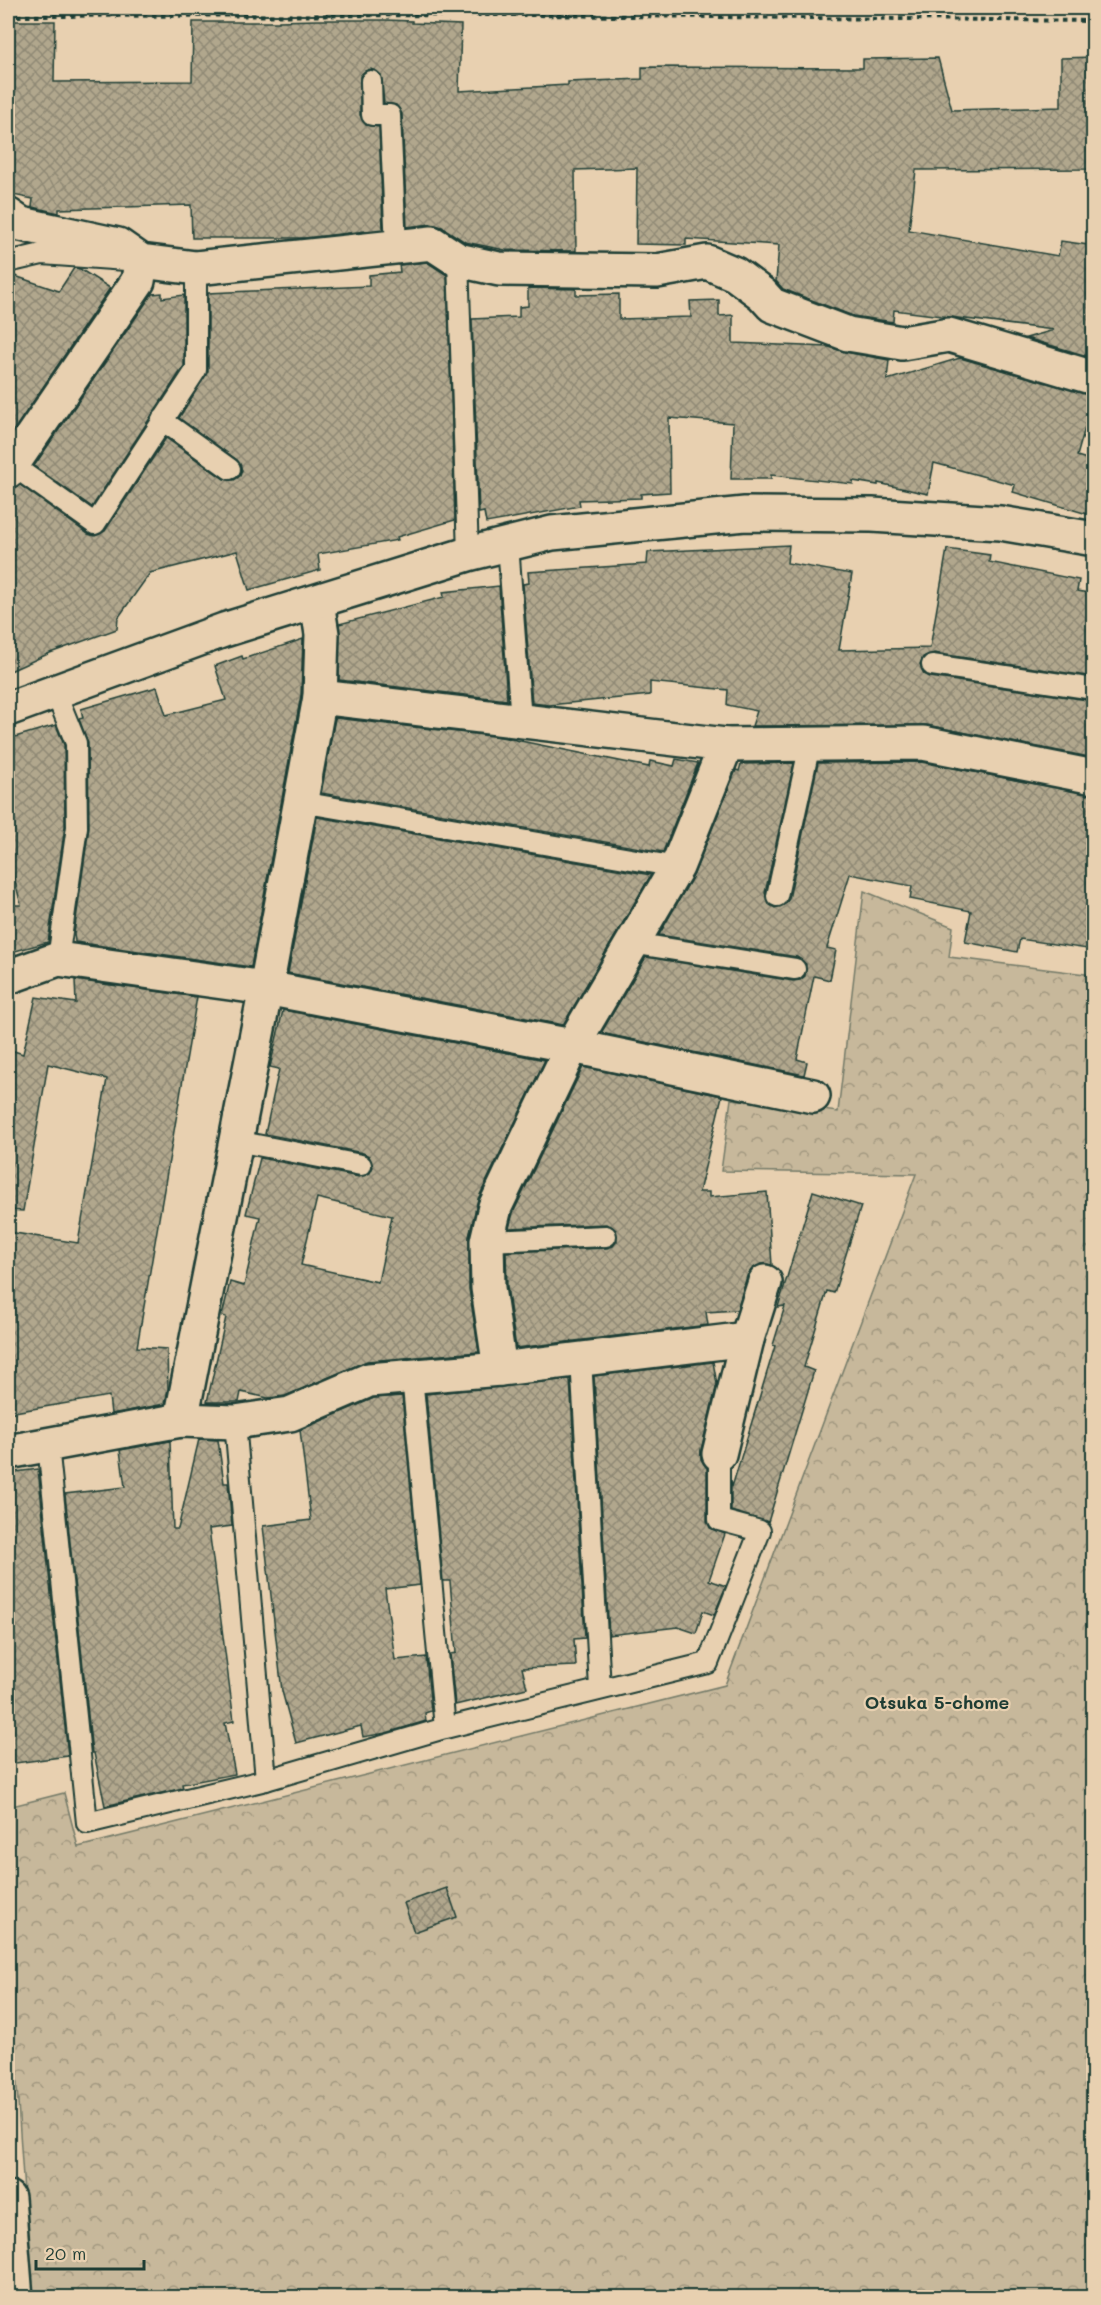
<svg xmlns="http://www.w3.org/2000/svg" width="1101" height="2305" viewBox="0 0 1101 2305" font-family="Mali,sans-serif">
  <defs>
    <pattern id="forest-crowns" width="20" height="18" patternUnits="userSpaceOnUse" patternTransform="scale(1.5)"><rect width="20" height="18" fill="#c7b89b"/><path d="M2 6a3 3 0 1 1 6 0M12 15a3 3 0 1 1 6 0" fill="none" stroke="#a1977f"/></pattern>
    <pattern id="building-cross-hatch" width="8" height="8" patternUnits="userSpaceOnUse" patternTransform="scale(1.5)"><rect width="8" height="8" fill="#b1a78d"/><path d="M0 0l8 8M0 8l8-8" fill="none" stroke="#8f8974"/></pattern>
  </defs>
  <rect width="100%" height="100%" fill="#e8d0b0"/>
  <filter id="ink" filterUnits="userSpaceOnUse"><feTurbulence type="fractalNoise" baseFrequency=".0167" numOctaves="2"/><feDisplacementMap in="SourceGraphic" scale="12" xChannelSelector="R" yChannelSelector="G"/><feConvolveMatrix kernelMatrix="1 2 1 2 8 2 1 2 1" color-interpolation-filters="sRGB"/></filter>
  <g filter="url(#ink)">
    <path fill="url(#forest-crowns)" stroke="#737a68" stroke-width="1.5" d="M864 891 953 927 949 957 1093 975V2297H31L8 1953V1807L64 1793 78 1847 725 1685 916 1174 721 1171 731 1099 838 1112Z"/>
    <g fill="url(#building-cross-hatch)" stroke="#1f3d34" stroke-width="1.5" fill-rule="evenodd">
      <path d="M317 20H385L412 21V23L461 25 459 91 568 85V82L642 79V67L863 68V59L938 58 952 110 1061 107V58L1094 57V169L916 170 909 230 1058 256 1061 241 1088 245 1086 255 1094 256V358L1026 338 1054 330 894 310 893 322 853 316 783 289 776 281 779 245 686 239V245L636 244 637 168 575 170 576 251 505 250 465 242 442 227 431 224 407 227 402 114 396 105 384 103 381 75 371 69 365 71 360 76V115L366 125 379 127 383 229 306 238H192L191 205 59 209V213L32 207 33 199 8 194V21H55L54 82 192 81 193 22H279V21Z"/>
      <path d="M427 262 447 275 455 520 397 537 398 540 318 554 320 570 249 590 237 551 150 573 118 618 117 629 50 653 8 672V490L20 485 88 534 95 536 105 531 166 438 224 479 234 480 240 476 242 470 237 460 179 418 208 371V293L369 286V275L400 272 399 265Z"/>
      <path d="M74 268 80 269 110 288 8 439V298L15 276 59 291Z"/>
      <path d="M528 288 576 289V295L619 294V319L691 317 690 301 719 300V316L733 315V343L829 347 845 352 889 360 887 380 960 358 1094 396 1077 456 1094 461V516L1013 492 1015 485 934 463 928 494 878 483V485L853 481V484L771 475V479H731L733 423 669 418 670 492 641 494V498L579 500 580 506 486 523 484 512 479 513 472 319 519 317V307L528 306Z"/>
      <path d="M162 293V298L184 295V366L92 507 34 466 152 294Z"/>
      <path d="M789 545 787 563 852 574 839 650 930 648 947 549 990 555 989 562 1079 580 1077 591 1094 594V677L934 653 923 657 920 664 924 674 930 677 1094 701V758L926 725 752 726 757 711 727 705 728 690 650 682V695L549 705 532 703 523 584 529 583 528 572 647 564 648 552Z"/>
      <path d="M499 586 507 700 339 680V624L444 597 443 592Z"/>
      <path d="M303 639 301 695 251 967 75 942 74 934 89 827 88 743 79 719 83 718 81 709 157 687 166 715 226 700 215 666 242 656 243 659Z"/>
      <path d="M335 718 501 737 649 767 650 761 674 766 676 759 698 763 663 852 321 793Z"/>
      <path d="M56 725 64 745 65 826 48 942 8 953V905H21L8 854V739Z"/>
      <path d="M921 762 1094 795V950L1020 939 1017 952 965 942 971 911 910 899 912 886 850 874 827 948 836 950 830 980 814 976 797 1059 807 1062 804 1075 601 1033 646 957 793 981 800 980 805 976 806 964 797 957 659 935 694 874 736 770 739 771 741 764 794 763 765 893 769 904 775 908 785 904 789 899 818 763Z"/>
      <path d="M317 817 651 875 563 1025 288 973Z"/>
      <path d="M75 980 197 997 137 1347 167 1349 168 1389 165 1404 111 1414 109 1396 8 1413V1232L78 1243 107 1079 48 1064 23 1211 8 1210V1049L23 1054 36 997 76 1003Z"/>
      <path d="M283 1010 545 1060 478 1199 469 1237V1289L479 1352 367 1361 285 1396 268 1398 241 1392 239 1402H207L226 1317 222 1316 230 1282 244 1286 260 1217 246 1214 260 1158 359 1177 370 1173 373 1167 369 1156 363 1153 265 1134 279 1069 270 1067ZM317 1198 392 1216 378 1282 301 1265Z"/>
      <path d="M583 1067 722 1096 699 1192H709V1197L767 1192 772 1265 762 1264 752 1269 747 1276 737 1310 706 1312 708 1325 516 1348 507 1286 506 1252 607 1248 613 1246 617 1241 616 1230 606 1224 509 1228 513 1213Z"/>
      <path d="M813 1191 861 1206 834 1293 827 1291 804 1367 814 1371 768 1522 731 1511V1480L732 1487 775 1346 773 1345 785 1306 778 1307Z"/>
      <path d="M713 1362 717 1384 701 1450V1459L707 1468V1521L710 1528 725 1534 709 1580 726 1586 714 1615 703 1611 696 1633 678 1627 609 1635 594 1376Z"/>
      <path d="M570 1379 585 1638 574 1639 576 1666 522 1668 527 1688 455 1705 450 1654 456 1653 450 1581H443L426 1394Z"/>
      <path d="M402 1396 420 1585 385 1589 395 1660 426 1657 431 1711 425 1713 426 1721 386 1733 363 1737 361 1726 296 1743 282 1691 263 1526 311 1520 300 1430 374 1398Z"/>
      <path d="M199 1439 218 1440 224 1483H228L232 1526 209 1529 234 1721 225 1723 235 1774 182 1784 183 1788 105 1806 94 1753H92L65 1494 125 1487 120 1450 170 1441 173 1529H178Z"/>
      <path d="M38 1469 68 1756 8 1764V1473Z"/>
      <path d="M447 1888 457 1917 414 1932 404 1903Z"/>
    </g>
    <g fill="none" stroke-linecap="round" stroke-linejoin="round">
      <g stroke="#1f3d34" stroke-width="24">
        <g id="lane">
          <path d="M371 81 372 115H390L396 247"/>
          <path d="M458 260 468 554"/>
          <path d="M8 262 42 254 126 260"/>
          <path d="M162 420 230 469"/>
          <path d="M12 465 95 524 196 370V268"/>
          <path d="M508 544 521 721"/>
          <path d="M932 665 1094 689"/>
          <path d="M55 691 76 743 77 827 58 959"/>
          <path d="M301 802 677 867"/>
          <path d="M777 896 810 744"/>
          <path d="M632 943 795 969"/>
          <path d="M236 1141 361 1165"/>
          <path d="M487 1241 606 1236"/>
          <path d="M581 1359 600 1688"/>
          <path d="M412 1376 445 1728"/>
          <path d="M235 1422 266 1780"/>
          <path d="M48 1445 87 1823 266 1780 445 1728 708 1663 760 1531 719 1520V1454"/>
        </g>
      </g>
      <g stroke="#1f3d34" stroke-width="38">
        <g id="street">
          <path d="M8 215 21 224 118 245 141 261 196 268 432 243 458 260 499 269 657 271 707 262 735 274 762 294 772 305 848 334 902 343 949 335 1094 378"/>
          <path d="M8 471 138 281 141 261"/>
          <path d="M320 697 726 745 923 743 1094 777"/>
          <path d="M8 977 58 959 266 988 572 1046 813 1096"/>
          <path d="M500 1369 488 1288 487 1241 495 1207 572 1046 677 867 726 745"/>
          <path d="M181 1420 266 988 320 697 322 634 317 602"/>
          <path d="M8 1452 181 1420 235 1422 290 1414 369 1380 500 1369 747 1339"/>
          <path d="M719 1454 747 1339 765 1282"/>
          <path d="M8 2198 16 2298"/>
        </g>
      </g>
      <g stroke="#1f3d34" stroke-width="38">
        <path id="secondary" d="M8 709 224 630 468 554 552 533 745 514 872 515 1000 523 1094 539"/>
      </g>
      <path stroke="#1f3d34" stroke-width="4" stroke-dasharray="4.5 4.5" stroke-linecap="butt" d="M8 16 528 15 1094 21"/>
      <use href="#lane" stroke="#e8d0b0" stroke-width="20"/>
      <use href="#street" stroke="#e8d0b0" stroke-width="33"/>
      <use href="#secondary" stroke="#e8d0b0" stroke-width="33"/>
    </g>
  </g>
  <g text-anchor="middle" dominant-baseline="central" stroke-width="4.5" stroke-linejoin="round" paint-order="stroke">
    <g font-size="18" font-weight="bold" fill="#1f3d34" stroke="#e8d0b0">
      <text x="937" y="1702">Otsuka 5-chome</text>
    </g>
  </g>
  <rect width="1101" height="2305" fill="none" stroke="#e8d0b0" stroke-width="30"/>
  <rect x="15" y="15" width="1071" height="2275" fill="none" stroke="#1f3d34" stroke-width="2" filter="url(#ink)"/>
  <path d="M36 2260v9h108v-9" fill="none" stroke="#1f3d34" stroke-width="3"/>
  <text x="45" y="2260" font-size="18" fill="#1f3d34" stroke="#e8d0b0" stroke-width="4.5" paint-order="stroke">20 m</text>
</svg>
